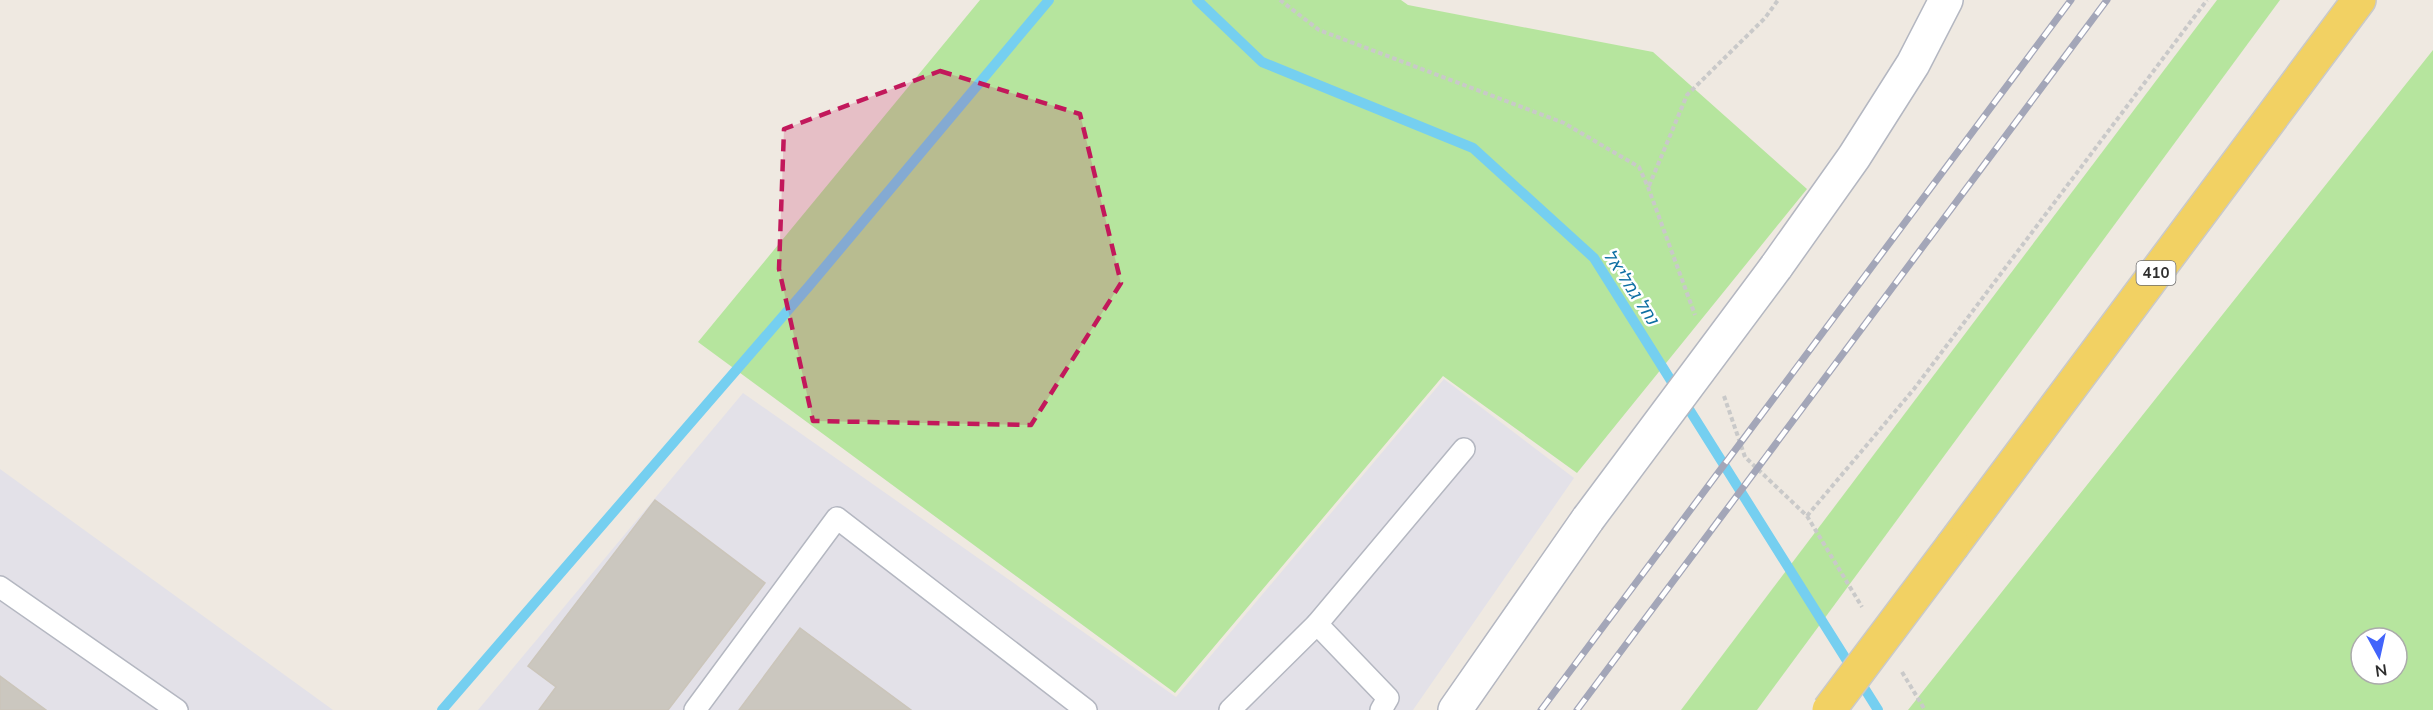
<svg xmlns="http://www.w3.org/2000/svg" width="2433" height="710" viewBox="0 0 2433 710" font-family="'Nunito Sans',Heebo,sans-serif">
  <rect width="100%" height="100%" fill="#efe9e1"/>
  <g fill="#e3e1e8">
    <path d="M1444 379 1574 478 1413 710H478L743 393 1176 697Z"/>
    <path d="M0 469 333 710H0Z"/>
  </g>
  <g fill="#b6e59e" fill-rule="evenodd">
    <path d="M980 0H1401L1408 5 1653 52 1807 189 1577 473 1443 376 1175 693 698 342Z"/>
    <path d="M2217 0H2280L1757 710H1681Z"/>
    <path d="M2433 50V710H1908ZM2361 638H2397V674H2361Z"/>
  </g>
  <g fill="none" stroke-linecap="round" stroke-linejoin="round">
    <g stroke="#75cff0" stroke-width="10">
      <path d="M1197 0 1262 62 1473 148 1594 258 1878 710"/>
      <path d="M442 710 809 286 1049 0"/>
    </g>
  </g>
  <g fill="#cbc7bf" stroke="#cbc5ba" stroke-width="1.5">
    <path d="M655 500 765 583 668 710H539L556 687 528 666Z"/>
    <path d="M800 628 911 710H739Z"/>
    <path d="M0 676 46 710H0Z"/>
  </g>
  <g fill="none" stroke-linecap="round" stroke-linejoin="round">
    <g stroke="#b4b7c1" stroke-width="24">
      <g id="service">
        <path d="M0 587 177 710"/>
        <path d="M1317 624 1388 698 1381 710"/>
        <path d="M695 710 837 518 1086 710"/>
        <path d="M1230 710 1317 624 1464 449"/>
      </g>
    </g>
    <g stroke="#b4b7c1" stroke-width="36">
      <g id="minor">
        <path d="M1776 267 1854 157 1913 64 1946 0"/>
        <path d="M1455 710 1588 519"/>
      </g>
    </g>
    <g stroke="#c9c9c9" stroke-width="36">
      <path id="primary" d="M1953 545 2359 0"/>
    </g>
    <g stroke="#c9c9c9" stroke-width="4" stroke-dasharray="4.5 3" stroke-linecap="butt">
      <path d="M1280 0 1319 30 1564 123 1639 167 1648 187 1695 315"/>
      <path d="M1649 186 1687 95 1765 18 1778 0"/>
      <path d="M1724 396 1745 457 1807 516 1862 607"/>
      <path d="M1807 516 1914 389 2207 0"/>
      <path d="M1902 672 1925 710"/>
    </g>
    <use href="#service" stroke="#fff" stroke-width="21"/>
    <use href="#minor" stroke="#fff" stroke-width="33"/>
    <use href="#primary" stroke="#f2d163" stroke-width="33"/>
    <g stroke="#a3a6b8" stroke-width="7">
      <g id="rail">
        <path d="M1541 710 2071 0"/>
        <path d="M1577 710 2107 0"/>
      </g>
    </g>
    <use href="#rail" stroke="#fff" stroke-width="4.5" stroke-dasharray="14" stroke-linecap="butt"/>
    <g stroke="#b4b7c1" stroke-width="36" stroke-linecap="butt">
      <path id="minor-bridge" d="M1588 519 1776 267"/>
    </g>
    <g stroke="#c9c9c9" stroke-width="36" stroke-linecap="butt">
      <path id="primary-bridge" d="M1829 710 1953 545"/>
    </g>
    <use href="#minor-bridge" stroke="#fff" stroke-width="33"/>
    <use href="#primary-bridge" stroke="#f2d163" stroke-width="33"/>
  </g>
  <path fill="#c2185b" fill-opacity="0.2" stroke="#c2185b" stroke-width="4.5" stroke-dasharray="12 8" stroke-linejoin="round" d="M940 71 1080 114 1121 283 1031 425 813 421 779 269 784 129Z"/>
  <g text-anchor="middle" dominant-baseline="central" stroke-width="5" stroke-linejoin="round" paint-order="stroke">
    <rect fill="#fff" stroke="#6d6d6d" stroke-width="1.5" x="2136.5" y="261" width="39" height="24" rx="4.5"/>
    <g font-size="15" font-weight="bold" fill="#2e2e2e">
      <text x="2156" y="273">410</text>
    </g>
    <g font-size="18" font-style="italic" fill="#0d6fa3" stroke="#fff">
      <text transform="translate(1631 287) rotate(57)">נחל גמליאל</text>
    </g>
  </g>
  <g transform="translate(2379 656) rotate(172)"><circle r="28" fill="#ffffff" stroke="#ababab" stroke-width="1.5"/>
  <path d="M0-4.5L10 22L0 15L-10 22Z" fill="#4264fb"/>
  <text y="-9" font-size="16" font-weight="bold" text-anchor="middle" fill="#2e2e2e">N</text>
  </g>
</svg>
